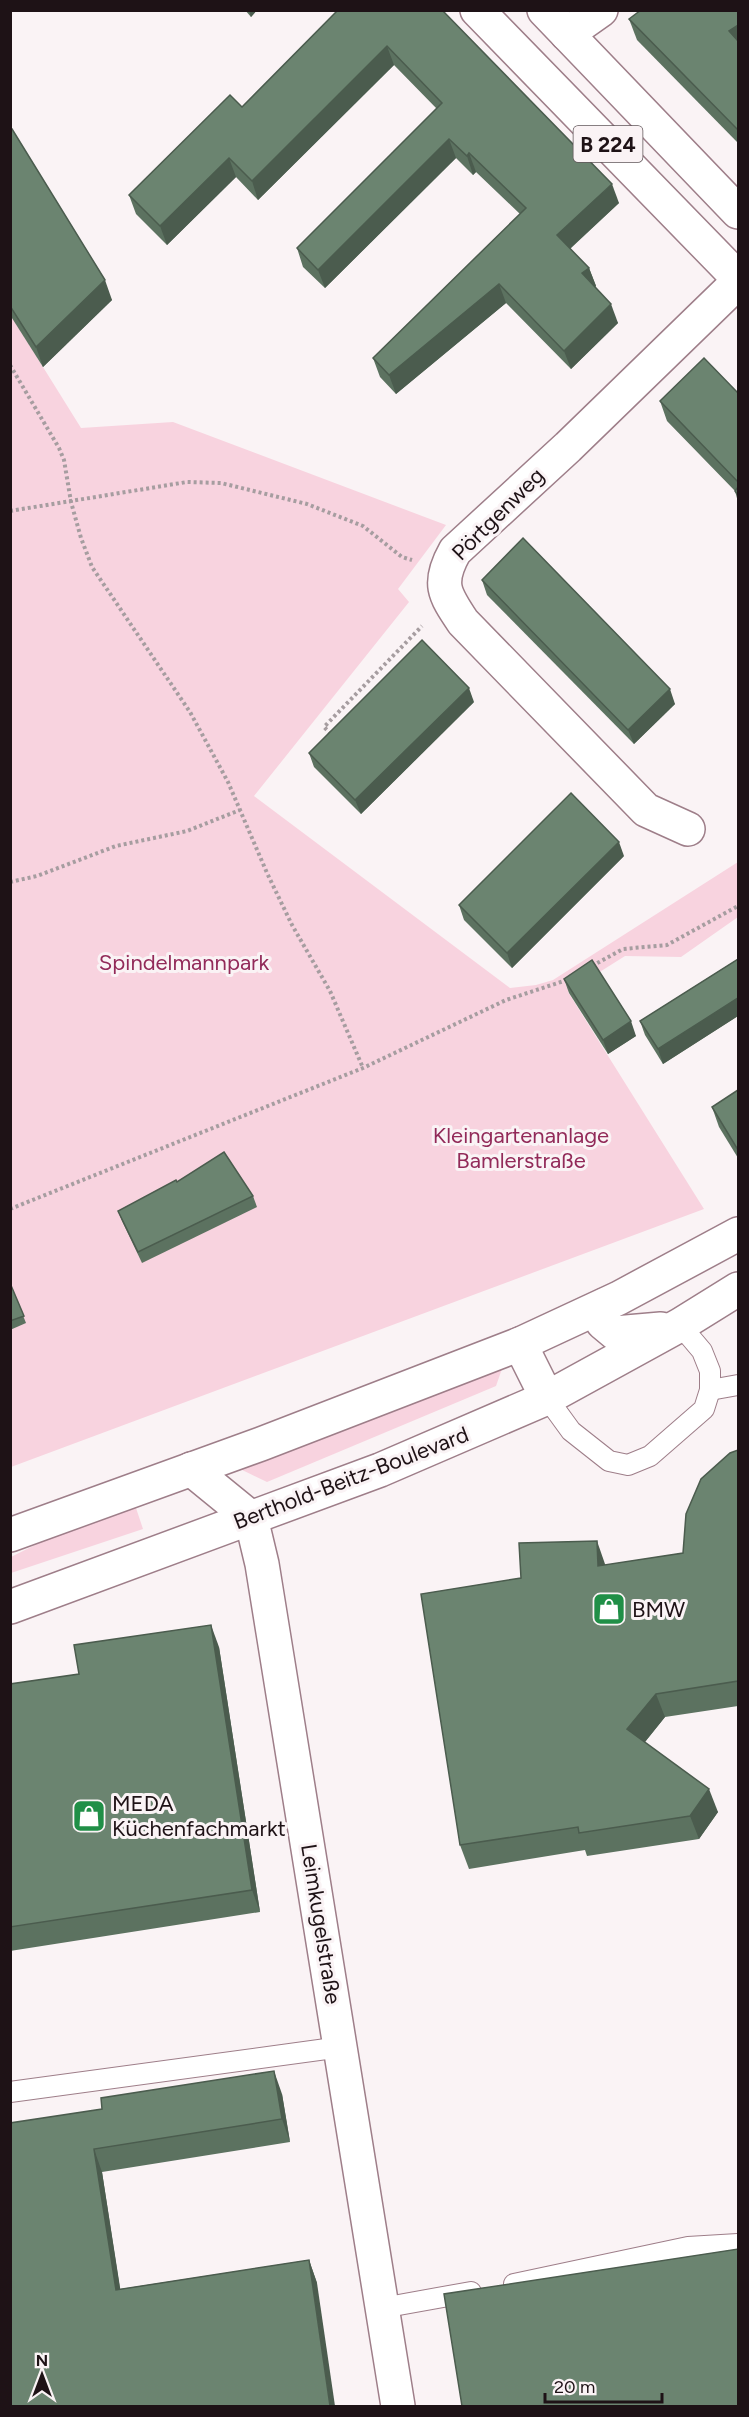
<svg xmlns="http://www.w3.org/2000/svg" width="749" height="2417" viewBox="0 0 749 2417" font-family="Figtree,sans-serif">
  <rect width="100%" height="100%" fill="#faf3f5"/>
  <g fill="#f8d3df">
    <path d="M10 314 81 428 173 422 446 525 398 589 409 602 254 796 510 988 536 985 553 980 738 862V917L681 957 625 956 568 992 704 1209 11 1467Z"/>
    <path d="M504 1363 496 1386 267 1482 236 1467Z"/>
    <path d="M135 1505 143 1529 11 1573V1557L61 1532Z"/>
  </g>
  <g fill="none" stroke-linecap="round" stroke-linejoin="round">
    <g stroke="#9e7e89" stroke-width="22">
      <g id="lane">
        <path d="M710 1390 738 1385"/>
        <path d="M547 1398 571 1431 609 1461 628 1465 650 1456 704 1409 710 1390V1371L702 1351 680 1325"/>
        <path d="M10 2092 341 2047"/>
        <path d="M514 2284 688 2247 738 2244"/>
        <path d="M382 2308 471 2292"/>
      </g>
    </g>
    <g stroke="#9e7e89" stroke-width="36">
      <g id="street">
        <path d="M567 34 601 10"/>
        <path d="M688 829 646 810 463 622C444 594 437 583 455 551L568 447 738 282"/>
        <path d="M191 1469 251 1518 262 1564 398 2406"/>
      </g>
    </g>
    <g stroke="#9e7e89" stroke-width="36">
      <g id="secondary">
        <path d="M605 1305 602 1310 603 1323 615 1333 661 1329"/>
        <path d="M520 1344 547 1398"/>
        <path d="M10 1535 261 1444 520 1344 619 1298 738 1234"/>
        <path d="M10 1607 380 1470 547 1398 680 1325 738 1289"/>
      </g>
    </g>
    <g stroke="#9e7e89" stroke-width="36">
      <g id="primary">
        <path d="M477 10 738 278"/>
        <path d="M544 10 738 212"/>
      </g>
    </g>
    <g stroke="#a69da0" stroke-width="4" stroke-dasharray="3 3" stroke-linecap="butt">
      <path d="M10 365 59 448 64 460 71 502 81 538 92 567 190 712 228 782 267 873 292 925 330 991 363 1068"/>
      <path d="M10 511 187 482 221 483 307 504 363 526 402 557 412 560"/>
      <path d="M331 734 324 727 422 626"/>
      <path d="M10 882 37 876 116 846 187 831 240 810"/>
      <path d="M592 966 623 949 667 945 738 906"/>
      <path d="M10 1209 363 1068 506 1000 567 980"/>
    </g>
    <use href="#lane" stroke="#fff" stroke-width="20"/>
    <use href="#street" stroke="#fff" stroke-width="33"/>
    <use href="#secondary" stroke="#fff" stroke-width="33"/>
    <use href="#primary" stroke="#fff" stroke-width="33"/>
  </g>
  <g fill="#5c7260">
    <path d="M245 10H257L251 17Z"/>
    <path d="M338 10 619 203 570 249 589 268 596 286 595 287 618 323 571 369 506 303 396 394 380 377 373 358 520 214 476 172 473 175 456 158 325 288 303 267 297 248 437 109 394 65 258 200 236 177 167 245 136 214 129 195 242 107Z"/>
    <path d="M738 10V143L637 40 629 19Z"/>
    <path d="M10 130 112 300 43 367 10 315Z"/>
    <path d="M738 393V502L735 491 667 421 660 401Z"/>
    <path d="M482 580 675 704 634 744 487 595Z"/>
    <path d="M474 702 361 814 314 767 309 753Z"/>
    <path d="M624 856 512 968 464 920 459 905Z"/>
    <path d="M738 959V1016L663 1064 645 1035 640 1021Z"/>
    <path d="M564 979 636 1036 608 1054 569 993Z"/>
    <path d="M738 1090V1158L719 1127 712 1107Z"/>
    <path d="M177 1182 253 1196 257 1207 142 1263 122 1221 118 1211Z"/>
    <path d="M10 1283 26 1323 10 1330Z"/>
    <path d="M738 1450V1706L665 1717 645 1742 718 1812 699 1839 587 1856 585 1850 469 1869 460 1845 605 1565 683 1553Z"/>
    <path d="M219 1647 260 1912 10 1951V1684L79 1674Z"/>
    <path d="M282 2094 290 2142 102 2172 120 2289 309 2260 317 2283 10 2406V2123Z"/>
  </g>
  <g fill="#4b5c4e">
    <path d="M249 10H257L251 17Z"/>
    <path d="M738 25V51L729 31Z"/>
    <path d="M387 46 394 65 258 200 252 181Z"/>
    <path d="M449 139 456 158 325 288 318 270Z"/>
    <path d="M469 153 476 172 473 175 467 156Z"/>
    <path d="M229 158 236 177 167 245 160 226Z"/>
    <path d="M612 184 619 203 564 254 557 235Z"/>
    <path d="M589 268 596 286 589 292 582 273Z"/>
    <path d="M105 280 112 300 43 367 36 347Z"/>
    <path d="M499 284 506 303 396 394 389 375Z"/>
    <path d="M611 304 618 323 571 369 564 351Z"/>
    <path d="M469 688 474 702 361 814 355 800Z"/>
    <path d="M670 689 675 704 634 744 628 730Z"/>
    <path d="M619 842 624 856 512 968 507 953Z"/>
    <path d="M738 998V1016L663 1064 658 1049Z"/>
    <path d="M631 1021 636 1036 608 1054 603 1040Z"/>
    <path d="M597 1541 605 1564 607 1589 598 1566Z"/>
    <path d="M211 1625 219 1647 260 1912 252 1890Z"/>
    <path d="M656 1694 665 1717 636 1753 627 1729Z"/>
    <path d="M709 1789 718 1812 699 1839 690 1816Z"/>
    <path d="M274 2071 282 2094 290 2142 282 2119Z"/>
    <path d="M94 2149 102 2172 124 2313 116 2290Z"/>
    <path d="M309 2260 317 2283 335 2406H330Z"/>
  </g>
  <g fill="#6b8470" stroke="#4b5c4e" stroke-width="1.5">
    <path d="M338 10H442L612 184 557 235 589 268 582 273 611 304 564 351 499 284 389 375 373 358 526 208 469 153 467 156 449 139 318 270 297 248 442 103 387 46 252 181 229 158 160 226 129 195 230 95 242 107Z"/>
    <path d="M641 10H738V25L729 31 738 41V130L629 19Z"/>
    <path d="M12 129 105 280 36 347 10 306V130Z"/>
    <path d="M704 358 738 393V482L660 401Z"/>
    <path d="M738 487V495L735 491Z"/>
    <path d="M523 538 670 689 628 730 482 580Z"/>
    <path d="M422 640 469 688 355 800 309 753Z"/>
    <path d="M571 793 619 842 507 953 459 905Z"/>
    <path d="M738 959V998L658 1049 640 1021Z"/>
    <path d="M592 960 631 1021 603 1040 564 979Z"/>
    <path d="M738 1090V1150L712 1107Z"/>
    <path d="M224 1152 253 1196 138 1252 118 1211 176 1180 177 1182Z"/>
    <path d="M10 1283 24 1316 10 1321Z"/>
    <path d="M738 1450V1681L656 1694 627 1729 709 1789 690 1816 579 1833 578 1827 460 1845 421 1594 521 1578 519 1543 597 1541 598 1566 683 1553 686 1514 701 1479 730 1453Z"/>
    <path d="M211 1625 252 1890 10 1927V1684L79 1674 74 1645Z"/>
    <path d="M274 2071 282 2119 94 2149 116 2290 309 2260 330 2406H10V2123L102 2109 101 2098Z"/>
    <path d="M738 2249V2406H462L444 2294Z"/>
  </g>
  <defs>
    <g id="shop-square" transform="scale(1.725)"><rect x="-9" y="-9" width="18" height="18" rx="4" fill="#208f47" stroke="#faf3f5"/><path d="M-5-2.5h2.3a2.7 3.5 0 0 1 5.4 0H5L5.5 6h-11ZM-1.5-2.5h3a1.5 2.3 0 0 0-3 0Z" fill="#fff"/></g>
  </defs>
  <g fill-rule="evenodd">
    <use href="#shop-square" x="609" y="1609"/>
    <use href="#shop-square" x="89" y="1816"/>
  </g>
  <g text-anchor="middle" dominant-baseline="central" stroke-width="6" stroke-linejoin="round" paint-order="stroke">
    <rect fill="#faf3f5" stroke="#605659" stroke-width="1.5" x="573.5" y="126" width="69" height="36" rx="4.5"/>
    <g font-size="21" font-weight="bold" fill="#1e1216">
      <text x="608" y="144">B 224</text>
    </g>
    <g font-size="22" fill="#1e1216" stroke="#faf3f5">
      <text transform="translate(498 514) rotate(-45)">Pörtgenweg</text>
      <text transform="translate(351 1478) rotate(-21)">Berthold-Beitz-Boulevard</text>
      <text transform="translate(321 1924) rotate(81)">Leimkugelstraße</text>
    </g>
    <g font-size="22" fill="#922a59" stroke="#faf3f5">
      <text x="184" y="962">Spindelmannpark</text>
      <text x="521" y="1135">Kleingartenanlage<tspan x="521" dy="25">Bamlerstraße</tspan></text>
    </g>
    <g font-size="22" fill="#1e1216" stroke="#faf3f5" text-anchor="start">
      <text x="632" y="1609">BMW</text>
      <text x="112" y="1803">MEDA<tspan x="112" dy="25">Küchenfachmarkt</tspan></text>
    </g>
  </g>
  <rect width="749" height="2417" fill="none" stroke="#1e1216" stroke-width="24"/>
  <g transform="translate(42 2375)" stroke="#faf3f5" stroke-width="4.5" paint-order="stroke">
  <path d="M0-4.5L10 22L0 15L-10 22Z" fill="#1e1216"/>
  <text y="-9" font-size="16" font-weight="bold" text-anchor="middle" fill="#1e1216">N</text>
  </g>
  <path d="M545 2393v9h117v-9" fill="none" stroke="#1e1216" stroke-width="3"/>
  <text x="554" y="2393" font-size="18" fill="#1e1216" stroke="#faf3f5" stroke-width="4.5" paint-order="stroke">20 m</text>
</svg>
